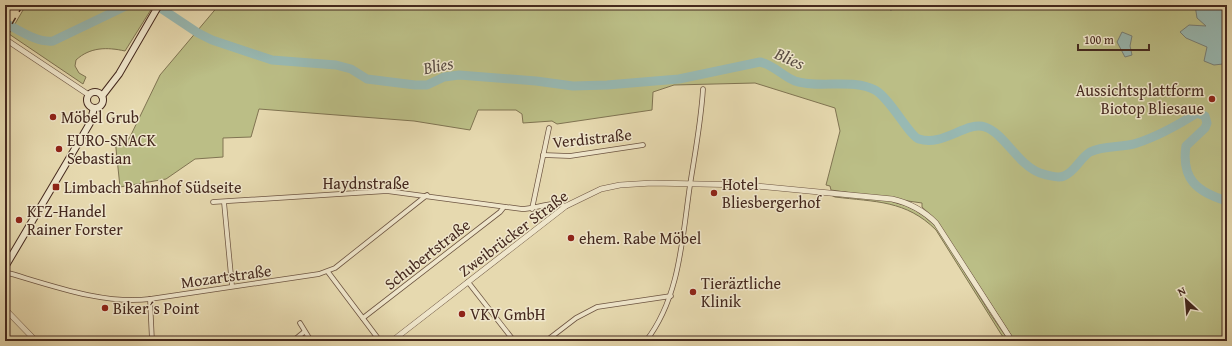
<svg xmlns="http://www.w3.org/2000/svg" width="1232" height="346" viewBox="0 0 1232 346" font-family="'Gentium Book Plus',serif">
  <rect width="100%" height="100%" fill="#e6d9af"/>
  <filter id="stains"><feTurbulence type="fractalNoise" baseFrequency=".005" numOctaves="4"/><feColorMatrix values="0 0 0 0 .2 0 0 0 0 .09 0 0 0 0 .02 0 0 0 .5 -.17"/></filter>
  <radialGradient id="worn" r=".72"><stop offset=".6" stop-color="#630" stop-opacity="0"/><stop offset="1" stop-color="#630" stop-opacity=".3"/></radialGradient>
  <g fill="#bbbe86" stroke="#807452">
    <path d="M26 5H152V8L125 51C107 47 90 47 76 60L75 66 79 73 86 77 83 84 9 34Z"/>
    <path d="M219 5H1227V341H1015L937 221 922 207V203L831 190 830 186 826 185 840 131 835 108 755 83 674 85 653 92 652 110 557 124 552 121 523 123 522 114 516 110H478L470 130 414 121 259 109 251 137 223 138V157L195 159 166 179 120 187 115 139H129L160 75Z"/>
    <path d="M831 195C873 199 908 195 938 229L991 315 1009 341H1006L1001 334 936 230C906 200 875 202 835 197Z"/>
  </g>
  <g fill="#98b9b3" stroke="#777f77">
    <path d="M1195 5H1227V55L1223 64 1214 65 1204 61 1207 47 1186 38 1180 32 1189 25 1206 26 1197 18Z"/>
    <path d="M1122 32 1132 36 1130 46 1132 55 1125 57 1117 42Z"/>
  </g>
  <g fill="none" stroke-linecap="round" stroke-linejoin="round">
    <path stroke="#777f77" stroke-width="1.5" d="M887 5 891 10"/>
    <g stroke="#98b9b3" stroke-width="9">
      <path d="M156 5 198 33 212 40 272 60 336 65 351 69 367 79 415 85H427L444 77 459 75 536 81 573 86 607 85 679 79 760 62C774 65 782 76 795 81 819 89 853 78 875 90 890 98 910 137 919 139 943 147 966 121 985 127 1004 133 1018 165 1040 173 1046 175 1057 179 1064 176 1075 172 1080 158 1090 152 1104 145 1123 148 1137 143 1159 136 1178 125 1197 113L1205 116 1207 123 1205 128 1186 146C1181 179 1197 192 1227 201"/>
      <path d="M5 23C19 30 37 43 53 41L128 5"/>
    </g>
    <g stroke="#6d5542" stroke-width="5.5">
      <g id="minor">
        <path d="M543 155 570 156 643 145"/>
        <path d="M213 202 387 191 522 209C536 209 553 200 566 206"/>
        <path d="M224 202 232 286"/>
        <path d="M532 209 549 128"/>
        <path d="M5 272C50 285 104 305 150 299L319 274 335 268 427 195"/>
        <path d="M328 272 380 341"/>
        <path d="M468 282 514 341"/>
        <path d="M150 299 152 341"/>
        <path d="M363 318 500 212 504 207"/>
        <path d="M300 323 311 341"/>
        <path d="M293 341 304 332"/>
        <path d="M546 341 576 318 597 307 671 296"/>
        <path d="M646 341C680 297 682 239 690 185 695 153 701 122 703 89"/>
      </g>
    </g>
    <g stroke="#6d5542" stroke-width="6">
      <g id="tertiary">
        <path d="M5 39 89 95"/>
        <path d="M5 309 36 341"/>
        <path d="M392 341 566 206 601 189 620 185 652 183 747 185 892 199C910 203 923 210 936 223L1012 341"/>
      </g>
    </g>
    <g stroke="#45291e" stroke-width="8">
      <g id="secondary">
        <circle cx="95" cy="100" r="8"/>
        <path d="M102 96 119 74 159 5"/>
        <path d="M5 267 83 135 90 123 94 108"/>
      </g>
    </g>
    <use href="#minor" stroke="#efe6cb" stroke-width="4"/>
    <use href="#tertiary" stroke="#efe6cb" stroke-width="5"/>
    <use href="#secondary" stroke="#efe6cb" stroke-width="6"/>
    <path stroke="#45291e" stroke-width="1.5" stroke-dasharray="7 7" stroke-linecap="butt" d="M5 36 23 5"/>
  </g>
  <g fill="#8f2418" stroke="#efe6cb" stroke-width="1.5">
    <circle cx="1212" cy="99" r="4"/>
    <circle cx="53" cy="117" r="4"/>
    <circle cx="59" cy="149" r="4"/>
    <rect x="52" y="183" width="8" height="8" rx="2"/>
    <circle cx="714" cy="193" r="4"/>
    <circle cx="19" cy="220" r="4"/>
    <circle cx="571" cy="238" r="4"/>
    <circle cx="693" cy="292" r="4"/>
    <circle cx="105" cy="308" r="4"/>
    <circle cx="462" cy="314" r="4"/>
  </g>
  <g text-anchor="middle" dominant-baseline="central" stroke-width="3" stroke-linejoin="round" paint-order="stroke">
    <g font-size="16" fill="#45291e" stroke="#efe6cb" text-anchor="start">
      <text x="1204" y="90" text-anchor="end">Aussichtsplattform<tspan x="1204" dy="18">Biotop Bliesaue</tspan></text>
      <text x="61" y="117">Möbel Grub</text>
      <text x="67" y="140">EURO-SNACK<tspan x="67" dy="18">Sebastian</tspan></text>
      <text x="722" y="184">Hotel<tspan x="722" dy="18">Bliesbergerhof</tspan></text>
      <text x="64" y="187">Limbach Bahnhof Südseite</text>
      <text x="27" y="211">KFZ-Handel<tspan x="27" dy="18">Rainer Forster</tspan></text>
      <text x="579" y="238">ehem. Rabe Möbel</text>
      <text x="701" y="283">Tieräztliche<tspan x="701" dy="18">Klinik</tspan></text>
      <text x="113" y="308">Biker´s Point</text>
      <text x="470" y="314">VKV GmbH</text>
    </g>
    <g font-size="16" fill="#45291e" stroke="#efe6cb">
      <text transform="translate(592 138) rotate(-6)">Verdistraße</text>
      <text x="366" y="183">Haydnstraße</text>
      <text transform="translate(513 233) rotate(-37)">Zweibrücker Straße</text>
      <text transform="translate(427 254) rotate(-38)">Schubertstraße</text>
      <text transform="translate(226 276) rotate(-8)">Mozartstraße</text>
    </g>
    <g font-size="17" font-style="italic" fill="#5a4d43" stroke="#efe6cb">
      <text transform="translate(790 58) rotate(24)">Blies</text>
      <text transform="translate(438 65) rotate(-11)">Blies</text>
    </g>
  </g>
  <rect width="1232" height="346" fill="none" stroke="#e6d9af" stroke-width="20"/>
  <rect x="6" y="6" width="1220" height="334" fill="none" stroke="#45291e" stroke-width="2"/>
  <rect x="10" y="10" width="1212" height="326" fill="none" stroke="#45291e"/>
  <g transform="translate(1186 300) rotate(334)" stroke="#efe6cb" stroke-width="3" paint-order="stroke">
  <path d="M0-3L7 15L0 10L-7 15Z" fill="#45291e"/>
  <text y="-6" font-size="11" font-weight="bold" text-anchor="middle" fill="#45291e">N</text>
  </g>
  <path d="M1078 44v6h71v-6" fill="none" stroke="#45291e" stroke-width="2"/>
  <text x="1084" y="44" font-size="12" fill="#45291e" stroke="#efe6cb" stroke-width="3" paint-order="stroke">100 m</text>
  <rect width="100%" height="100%" filter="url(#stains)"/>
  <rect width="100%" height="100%" fill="url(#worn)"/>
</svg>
